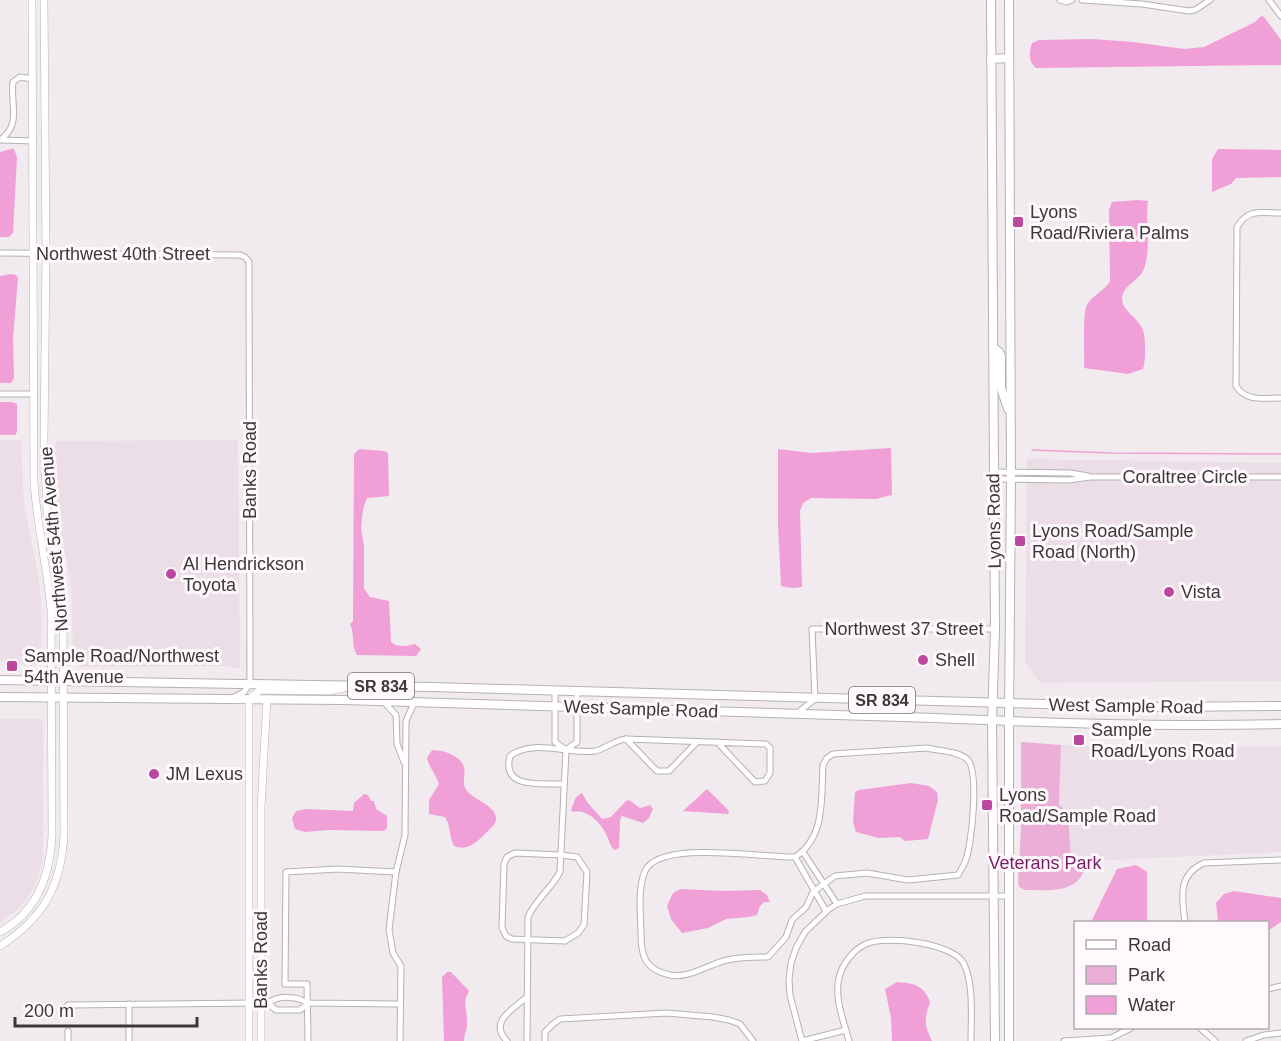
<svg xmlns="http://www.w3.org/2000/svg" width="1281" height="1041" viewBox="0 0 1281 1041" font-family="Arial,sans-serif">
  <rect width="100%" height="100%" fill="#f1ebef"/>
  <g fill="#ebdee6">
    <path d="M0 440H21L24 504 38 574 41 601V660L33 666 0 661Z"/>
    <path d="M238 440 240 669 224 666 79 667 73 647 71 582 54 499 52 455 56 441Z"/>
    <path d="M1027 459 1281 463V681L1040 683 1025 662Z"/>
    <path d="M0 719H43V860L38 877 30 894 18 909 0 923Z"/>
    <path d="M1061 745 1187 748 1281 746V852L1111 860 1071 857 1068 813 1059 805Z"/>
  </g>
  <path fill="#eaaed7" d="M1021 742 1061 745 1059 805 1068 813 1071 857 1087 859C1083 895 1051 890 1025 890L1019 887 1018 882 1021 828Z"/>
  <g fill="#f09fd7">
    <path d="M1261 16 1264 17 1281 40V65L1036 68C1028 62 1029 51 1032 43L1039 40 1092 39 1133 42 1184 49 1204 47 1255 22Z"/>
    <path d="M10 149H14L17 157 13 233 9 237H0V152Z"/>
    <path d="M1218 149 1281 150V177L1236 178 1231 184 1212 192V159Z"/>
    <path d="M1138 200 1148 201C1145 222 1151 245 1145 266 1141 281 1123 284 1122 298 1122 311 1137 317 1142 328 1146 335 1146 360 1143 369L1128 374 1084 368C1085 354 1082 315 1087 305 1092 295 1105 291 1110 281L1109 210 1112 202Z"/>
    <path d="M11 274 16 275 18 278 13 338 14 378 11 383H0V276Z"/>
    <path d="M0 402H12L17 404V432L15 435H0Z"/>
    <path d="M891 448 892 495 876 499 811 498 803 503 800 511 802 587 792 588 781 586 778 525V449L811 453Z"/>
    <path d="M359 449 384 451 388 453 389 496 367 498 363 509 361 528 364 546V589L370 597 389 601 391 642C399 648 406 646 415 644L421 649 416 656 357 655C351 646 355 634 350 624L353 621 354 454Z"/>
    <path d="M432 750C443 750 460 755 464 767 466 775 461 784 467 791 475 801 504 808 494 825 482 836 471 853 454 846 449 837 451 826 445 817L429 814V800L439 784C436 774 429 768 427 758Z"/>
    <path d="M911 783 929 786 937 792 938 800 928 839 905 841 900 837 879 838 856 832 853 822 855 792 859 790Z"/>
    <path d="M707 789 729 811 728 814 683 811Z"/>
    <path d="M582 793 587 802 602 819 611 817 626 801 629 800 640 808 650 805 653 809 649 818 643 823 622 816 620 820 619 848 614 850C609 844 609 839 605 832 600 822 585 808 573 812L571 810 576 797Z"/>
    <path d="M364 794 368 795 371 801H374L376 809 387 816V828L384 831 328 830 305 832 295 829 292 818 296 811 306 809 353 811 354 803Z"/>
    <path d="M1136 865 1147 872V922H1091L1117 869Z"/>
    <path d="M680 889 724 891 760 890 767 895 770 902H764L760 906 757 915 749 917 726 919 708 928 682 933 671 919 667 906 673 893Z"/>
    <path d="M1234 891 1281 898V922L1268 931V922H1218L1216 903 1224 894Z"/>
    <path d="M447 972H451L469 991C462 1005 467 1007 467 1021 468 1028 464 1034 464 1041H444L442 977Z"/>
    <path d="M897 982C913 983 924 985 930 1002 924 1020 924 1024 932 1041H892L891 1018 885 989Z"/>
  </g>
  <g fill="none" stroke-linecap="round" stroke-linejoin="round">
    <path stroke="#f09fd7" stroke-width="1.5" d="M1032 450 1111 453 1281 454"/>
    <g stroke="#b6b1b4" stroke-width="7">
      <g id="minor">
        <path d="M1060 0 1067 2 1072 0"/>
        <path d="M1082 0 1142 4 1189 11 1195 10 1210 0"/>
        <path d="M1269 0 1281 16"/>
        <path d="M0 140C22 125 10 104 13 82L20 77 33 79"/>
        <path d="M2 140 33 141"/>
        <path d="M1281 213C1262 213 1248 208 1237 227L1236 386C1246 402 1264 398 1281 398"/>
        <path d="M0 253 240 255 245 257 249 262 250 683 244 692 234 697"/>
        <path d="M0 394H34"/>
        <path d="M993 472 1071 473 1088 476"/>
        <path d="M993 479 1069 480 1090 477H1281"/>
        <path d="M555 691V742L565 749"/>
        <path d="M384 702 396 715 397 744 404 762"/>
        <path d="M796 714 815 699 812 629H995"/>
        <path d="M626 739 657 771H669L697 742"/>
        <path d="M927 748C939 751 959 751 968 760 979 773 972 846 965 862 963 867 960 871 958 875L908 880 867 873 835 876 813 892 806 907 792 920 786 937 768 957C754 957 741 957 727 960 709 964 689 979 670 975 646 970 641 957 641 935 641 916 637 890 645 871 660 839 764 858 795 857 826 837 821 797 823 765L827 758 833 754Z"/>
        <path d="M567 749 577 742V692"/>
        <path d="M564 784C542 783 501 790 510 756 534 738 567 755 595 751 606 749 614 740 626 739L766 744 770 748V773L765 781 755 782 717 742"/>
        <path d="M803 852 837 904"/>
        <path d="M515 853 561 855 577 857 587 872 584 925 578 933 565 941 512 939 506 936 502 928 504 864 507 857Z"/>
        <path d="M795 857 826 911"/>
        <path d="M1185 922C1182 898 1177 875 1204 863L1281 860"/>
        <path d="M1268 989 1281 986"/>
        <path d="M268 1003 276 1010H300L308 1003"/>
        <path d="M129 1004V1041"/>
        <path d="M68 1005 268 1003C279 995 296 996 308 1003L399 1004"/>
        <path d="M1200 1028 1215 1041"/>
        <path d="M846 1030 802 1041 790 995 789 980 791 963 796 948 805 932 829 909 837 904 865 896H1009"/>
        <path d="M68 1031V1041"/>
        <path d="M308 1041 307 984H285L286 872 337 869 396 872"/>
        <path d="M400 1041 401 966 393 953 389 930 396 872 405 835 406 721 415 701"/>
        <path d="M507 1041C488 1022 513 1009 527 997"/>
        <path d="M527 1041 528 917C536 899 551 889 560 872L566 750"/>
        <path d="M545 1041V1032L553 1024 560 1019 667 1013 713 1017 729 1020 740 1024 753 1041"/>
        <path d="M849 1041C844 1022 834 998 839 978 842 964 853 950 866 944 886 935 954 943 964 964 974 985 971 1018 971 1041"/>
        <path d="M1064 1041 1111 1038 1131 1028"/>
        <path d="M1246 1041 1264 1035 1281 1033"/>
      </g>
    </g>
    <g stroke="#b6b1b4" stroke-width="8">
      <g id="tertiary">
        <path d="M0 932C37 912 50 876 52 836L51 610C47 567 37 525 34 482L32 0"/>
        <path d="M0 946C44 918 61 886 64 835L63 611 61 578 47 512 44 442 46 253 44 0"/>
        <path d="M249 1041V699L260 690 330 691 344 688"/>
        <path d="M261 1041V808L267 699"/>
      </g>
    </g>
    <g stroke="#b6b1b4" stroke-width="10">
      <g id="primary">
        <path d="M991 0 995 629 992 721 995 1041"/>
        <path d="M1009 0 1011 479 1009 722V1041"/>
        <path d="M991 59 1009 58"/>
        <path d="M993 347 999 352 1001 356V388L1008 409"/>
        <path d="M0 680 431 687 1156 707 1281 706"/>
        <path d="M0 697 343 700 935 718C1050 723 1165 727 1281 724"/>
      </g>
    </g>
    <use href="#minor" stroke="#fff" stroke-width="5"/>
    <use href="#tertiary" stroke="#fff" stroke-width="7"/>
    <use href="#primary" stroke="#fff" stroke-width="8"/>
  </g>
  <g fill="#bc479f" stroke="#fff8fc" stroke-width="2">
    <rect x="1012" y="216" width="12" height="12" rx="3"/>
    <rect x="1014" y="535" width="12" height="12" rx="3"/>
    <circle cx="171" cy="574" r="6"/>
    <circle cx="1169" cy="592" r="6"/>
    <circle cx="923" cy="660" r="6"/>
    <rect x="6" y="660" width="12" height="12" rx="3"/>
    <rect x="1073" y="734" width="12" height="12" rx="3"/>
    <circle cx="154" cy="774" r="6"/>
    <rect x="981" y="799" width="12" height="12" rx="3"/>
  </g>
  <g text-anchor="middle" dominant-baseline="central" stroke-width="6" stroke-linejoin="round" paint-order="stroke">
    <g fill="#fff8fc" stroke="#767274" stroke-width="1.5">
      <rect x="348" y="673" width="66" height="26" rx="4.5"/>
      <rect x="849" y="687" width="66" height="26" rx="4.5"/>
    </g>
    <g font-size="16" font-weight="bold" fill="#3b383a">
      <text x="381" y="686">SR 834</text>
      <text x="882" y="700">SR 834</text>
    </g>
    <g font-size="18" fill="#3b383a" stroke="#fff8fc" text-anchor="start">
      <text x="1030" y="212">Lyons<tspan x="1030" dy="21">Road/Riviera Palms</tspan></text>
      <text x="1032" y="531">Lyons Road/Sample<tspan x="1032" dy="21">Road (North)</tspan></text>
      <text x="183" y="564">Al Hendrickson<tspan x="183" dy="21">Toyota</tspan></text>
      <text x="1181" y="592">Vista</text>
      <text x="24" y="656">Sample Road/Northwest<tspan x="24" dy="21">54th Avenue</tspan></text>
      <text x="935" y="660">Shell</text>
      <text x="1091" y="730">Sample<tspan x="1091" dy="21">Road/Lyons Road</tspan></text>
      <text x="166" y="774">JM Lexus</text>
      <text x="999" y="795">Lyons<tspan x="999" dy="21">Road/Sample Road</tspan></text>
    </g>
    <g font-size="18" fill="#3b383a" stroke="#fff8fc">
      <text x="123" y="254">Northwest 40th Street</text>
      <text transform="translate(250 470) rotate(-90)">Banks Road</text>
      <text x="1185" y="477">Coraltree Circle</text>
      <text transform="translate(994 521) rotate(-91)">Lyons Road</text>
      <text transform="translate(54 539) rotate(-95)">Northwest 54th Avenue</text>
      <text x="904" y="629">Northwest 37 Street</text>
      <text transform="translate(1126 706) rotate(1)">West Sample Road</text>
      <text transform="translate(641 709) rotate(2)">West Sample Road</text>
      <text transform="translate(261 960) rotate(-90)">Banks Road</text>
    </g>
    <g font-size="18" fill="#791c64" stroke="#fff8fc">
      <text x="1045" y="863">Veterans Park</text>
    </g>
  </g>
  <rect x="1074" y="921" width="195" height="108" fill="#fff8fc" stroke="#b1abae" stroke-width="1.5"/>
  <rect x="1086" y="940" width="30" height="9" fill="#ffffff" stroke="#b1abae" stroke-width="1.5"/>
  <text x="1128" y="951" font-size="18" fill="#3b383a">Road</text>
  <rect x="1086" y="966" width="30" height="18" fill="#eaaed7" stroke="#b1abae" stroke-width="1.5"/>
  <text x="1128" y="981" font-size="18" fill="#3b383a">Park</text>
  <rect x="1086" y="996" width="30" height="18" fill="#f09fd7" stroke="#b1abae" stroke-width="1.5"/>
  <text x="1128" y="1011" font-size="18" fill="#3b383a">Water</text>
  <path d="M15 1017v9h182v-9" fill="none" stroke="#3b383a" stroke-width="3"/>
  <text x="24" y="1017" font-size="18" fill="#3b383a" stroke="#fff8fc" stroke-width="4.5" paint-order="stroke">200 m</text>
</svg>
